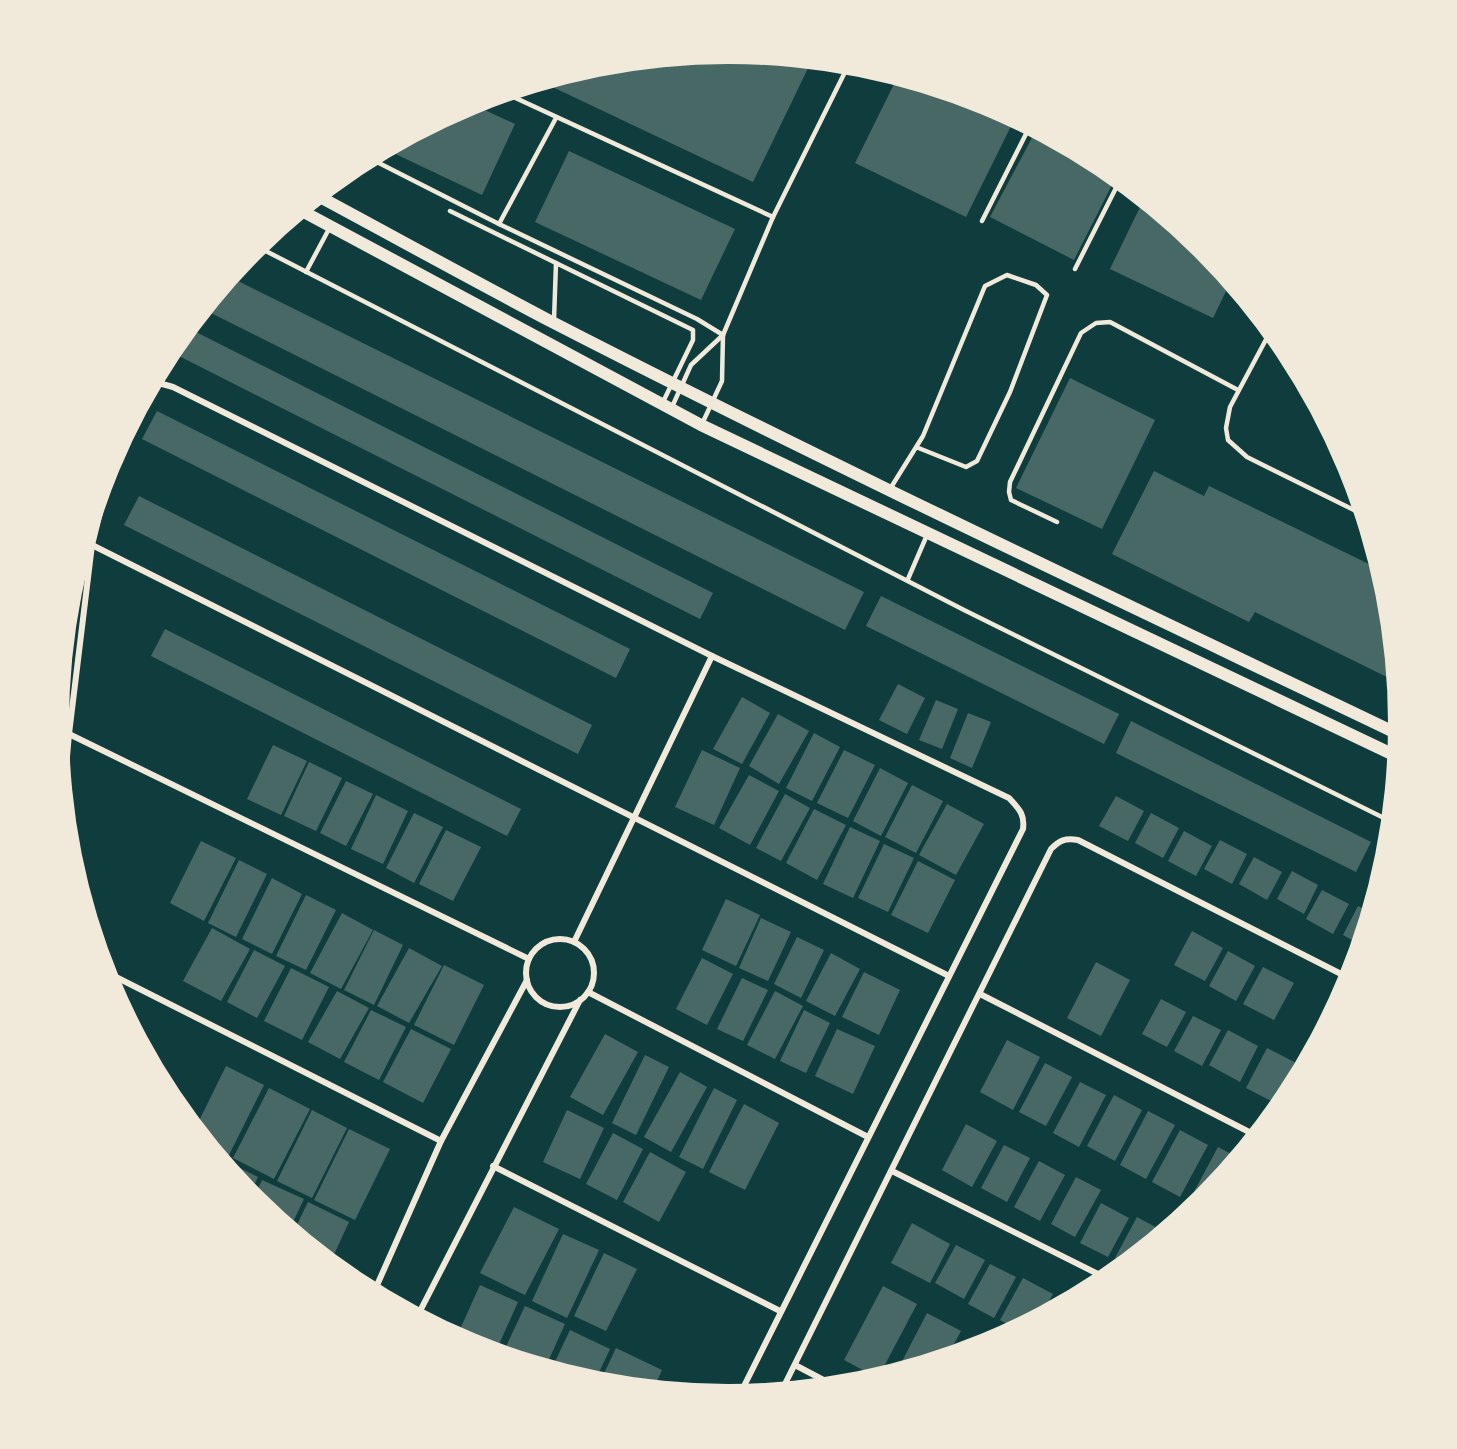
<svg xmlns="http://www.w3.org/2000/svg" width="1457" height="1449" viewBox="0 0 1457 1449" font-family="Lora,serif">
  <rect width="100%" height="100%" fill="#0f3d3e"/>
  <g fill="#486865">
    <path d="M728 54 811 62 753 182 544 83 598 67Z"/>
    <path d="M897 78 985 105 1014 120 966 217 855 163Z"/>
    <path d="M474 105 515 124 482 195 387 150Z"/>
    <path d="M1035 132 1101 167 1115 179 1074 260 990 217Z"/>
    <path d="M569 151 735 229 701 300 535 222Z"/>
    <path d="M1143 201 1203 251 1230 283 1213 318 1110 269Z"/>
    <path d="M232 278 864 592 845 630 205 310Z"/>
    <path d="M190 329 713 593 700 619 171 352Z"/>
    <path d="M1070 378 1155 420 1102 529 1016 488Z"/>
    <path d="M157 411 630 649 616 678 142 439Z"/>
    <path d="M1154 471 1204 496 1209 486 1379 569 1386 594 1395 681 1255 612 1249 622 1112 554Z"/>
    <path d="M139 496 592 725 578 754 124 525Z"/>
    <path d="M881 596 1119 714 1104 744 866 626Z"/>
    <path d="M165 629 521 809 507 836 151 656Z"/>
    <path d="M898 684 925 698 907 734 879 720Z"/>
    <path d="M742 697 770 713 742 764 713 749Z"/>
    <path d="M936 700 958 709 942 749 919 740Z"/>
    <path d="M968 713 991 722 972 768 950 758Z"/>
    <path d="M778 714 809 731 779 784 749 766Z"/>
    <path d="M1131 721 1371 842 1356 872 1116 753Z"/>
    <path d="M814 733 840 747 812 801 786 788Z"/>
    <path d="M273 745 307 761 281 815 247 799Z"/>
    <path d="M702 750 740 768 714 825 675 807Z"/>
    <path d="M844 750 875 765 848 818 817 803Z"/>
    <path d="M309 762 342 778 316 831 284 816Z"/>
    <path d="M880 768 908 783 881 836 853 821Z"/>
    <path d="M749 775 779 791 750 845 719 828Z"/>
    <path d="M346 781 373 794 346 846 320 833Z"/>
    <path d="M912 785 943 801 916 853 885 837Z"/>
    <path d="M785 794 810 808 781 861 756 848Z"/>
    <path d="M376 795 408 811 383 864 351 849Z"/>
    <path d="M1116 796 1144 811 1128 841 1099 826Z"/>
    <path d="M947 804 984 824 956 875 919 855Z"/>
    <path d="M814 809 846 825 817 880 786 863Z"/>
    <path d="M414 813 443 827 414 883 386 868Z"/>
    <path d="M1151 813 1179 828 1163 858 1135 843Z"/>
    <path d="M850 827 880 841 853 898 823 884Z"/>
    <path d="M446 830 481 847 453 901 419 884Z"/>
    <path d="M1184 831 1212 846 1196 876 1168 861Z"/>
    <path d="M1220 840 1247 854 1232 884 1204 869Z"/>
    <path d="M201 841 236 858 204 921 170 903Z"/>
    <path d="M884 844 914 858 888 912 858 898Z"/>
    <path d="M1384 849 1387 850 1386 856 1378 884 1369 879Z"/>
    <path d="M1254 857 1282 872 1267 900 1239 884Z"/>
    <path d="M239 860 267 874 236 937 208 923Z"/>
    <path d="M918 861 955 880 928 933 891 915Z"/>
    <path d="M1292 871 1318 885 1304 914 1277 899Z"/>
    <path d="M272 878 302 894 272 954 242 939Z"/>
    <path d="M1322 890 1349 904 1333 934 1306 919Z"/>
    <path d="M306 895 336 910 306 970 276 956Z"/>
    <path d="M726 899 760 915 736 966 702 950Z"/>
    <path d="M1358 906 1369 912 1359 944 1343 935Z"/>
    <path d="M342 913 373 930 341 989 310 973Z"/>
    <path d="M761 918 791 932 768 981 739 968Z"/>
    <path d="M212 928 250 949 221 1001 183 981Z"/>
    <path d="M374 930 403 945 374 1005 344 990Z"/>
    <path d="M1192 931 1223 948 1205 981 1174 965Z"/>
    <path d="M797 937 824 950 801 998 774 984Z"/>
    <path d="M409 948 442 966 409 1023 377 1006Z"/>
    <path d="M254 950 285 966 257 1018 227 1002Z"/>
    <path d="M1228 951 1255 966 1236 1001 1209 986Z"/>
    <path d="M831 953 860 969 835 1016 806 1001Z"/>
    <path d="M702 958 733 974 707 1025 676 1009Z"/>
    <path d="M1096 962 1130 980 1101 1036 1067 1018Z"/>
    <path d="M444 965 484 985 454 1045 414 1025Z"/>
    <path d="M1263 967 1294 983 1274 1020 1243 1004Z"/>
    <path d="M291 968 329 987 302 1040 264 1021Z"/>
    <path d="M864 972 900 990 879 1035 842 1017Z"/>
    <path d="M742 978 768 990 743 1041 717 1029Z"/>
    <path d="M337 991 369 1008 340 1059 308 1042Z"/>
    <path d="M775 991 803 1006 775 1059 747 1045Z"/>
    <path d="M1161 999 1186 1012 1167 1047 1142 1034Z"/>
    <path d="M371 1010 406 1027 379 1080 344 1062Z"/>
    <path d="M804 1010 830 1023 806 1073 780 1061Z"/>
    <path d="M1193 1016 1221 1030 1202 1066 1174 1051Z"/>
    <path d="M411 1029 451 1049 423 1103 383 1082Z"/>
    <path d="M837 1029 875 1046 853 1094 815 1076Z"/>
    <path d="M1228 1030 1258 1046 1240 1082 1209 1065Z"/>
    <path d="M605 1034 638 1052 603 1115 570 1097Z"/>
    <path d="M1007 1040 1040 1057 1013 1110 980 1092Z"/>
    <path d="M1267 1048 1302 1066 1286 1098 1279 1105 1246 1088Z"/>
    <path d="M645 1055 669 1067 636 1135 612 1123Z"/>
    <path d="M1045 1063 1072 1077 1046 1126 1019 1112Z"/>
    <path d="M226 1066 264 1085 228 1157 215 1150 196 1127Z"/>
    <path d="M680 1072 707 1087 671 1152 644 1137Z"/>
    <path d="M1080 1082 1106 1095 1079 1147 1053 1133Z"/>
    <path d="M269 1088 310 1109 274 1179 233 1158Z"/>
    <path d="M714 1088 737 1100 703 1169 679 1157Z"/>
    <path d="M1114 1095 1142 1110 1115 1161 1087 1146Z"/>
    <path d="M744 1104 779 1123 745 1190 709 1172Z"/>
    <path d="M312 1110 347 1128 312 1198 277 1181Z"/>
    <path d="M567 1110 604 1128 580 1179 543 1162Z"/>
    <path d="M1148 1111 1175 1125 1146 1179 1120 1165Z"/>
    <path d="M966 1124 997 1141 972 1187 942 1170Z"/>
    <path d="M349 1129 390 1149 355 1220 314 1200Z"/>
    <path d="M1180 1130 1208 1145 1180 1197 1152 1182Z"/>
    <path d="M613 1133 643 1149 617 1200 586 1184Z"/>
    <path d="M1004 1145 1030 1158 1007 1202 981 1188Z"/>
    <path d="M1218 1147 1237 1157 1202 1199 1194 1206 1188 1203Z"/>
    <path d="M650 1152 686 1172 659 1222 623 1202Z"/>
    <path d="M223 1160 258 1177 250 1194Z"/>
    <path d="M1039 1161 1065 1175 1040 1221 1014 1207Z"/>
    <path d="M1076 1177 1101 1190 1075 1237 1051 1224Z"/>
    <path d="M262 1180 304 1199 290 1228 254 1198Z"/>
    <path d="M308 1202 349 1222 331 1261 294 1231Z"/>
    <path d="M1101 1203 1129 1218 1108 1257 1080 1243Z"/>
    <path d="M514 1207 559 1229 525 1295 480 1273Z"/>
    <path d="M1137 1217 1163 1231 1124 1263 1115 1258Z"/>
    <path d="M912 1223 950 1244 930 1283 891 1263Z"/>
    <path d="M563 1234 599 1250 567 1318 532 1301Z"/>
    <path d="M956 1245 985 1260 964 1299 935 1283Z"/>
    <path d="M604 1253 637 1269 606 1331 574 1316Z"/>
    <path d="M990 1264 1016 1277 994 1318 968 1304Z"/>
    <path d="M1023 1278 1053 1294 1042 1314 1015 1328 1000 1320Z"/>
    <path d="M480 1285 518 1302 496 1351 472 1344 457 1336Z"/>
    <path d="M883 1286 917 1304 879 1376 876 1377 844 1360Z"/>
    <path d="M525 1306 565 1324 546 1366 503 1353Z"/>
    <path d="M927 1313 961 1331 948 1355 897 1371Z"/>
    <path d="M570 1330 610 1349 595 1381 552 1368Z"/>
    <path d="M616 1348 662 1370 654 1388 600 1382Z"/>
  </g>
  <g fill="none" stroke-linecap="round" stroke-linejoin="round">
    <g stroke="#f1e9da" stroke-width="4.5">
      <path d="M507 94 773 217"/>
      <path d="M371 159 499 224 697 319 723 335"/>
      <path d="M450 211 556 263"/>
      <path d="M982 221 1029 128"/>
      <path d="M499 224 556 118"/>
      <path d="M258 247 964 610 1390 821"/>
      <path d="M1075 269 1119 182"/>
      <path d="M306 272 330 227"/>
      <path d="M554 320 556 263 693 330V340L663 402"/>
      <path d="M1270 332 1230 407 1226 428 1228 440 1247 457 1362 514"/>
      <path d="M672 407 691 365 723 335"/>
      <path d="M702 424 722 381 723 335 773 217 848 66"/>
      <path d="M890 489 923 436 985 286 1007 275 1036 285 1047 295 1010 392 977 461 966 467 916 447"/>
      <path d="M1057 522 1011 500 1009 492 1010 482 1081 333 1096 323 1110 322 1238 390"/>
      <path d="M908 579 927 535"/>
    </g>
    <g stroke="#f1e9da" stroke-width="6">
      <path d="M155 382 173 387 712 656 1009 798C1019 809 1025 814 1023 829L740 1394"/>
      <path d="M92 545 949 976"/>
      <path d="M69 734 529 959"/>
      <path d="M64 790 69 734 92 545 113 460"/>
      <circle cx="560" cy="973" r="34"/>
      <path d="M574 942 712 656"/>
      <path d="M106 972 441 1141"/>
      <path d="M588 992 868 1137"/>
      <path d="M980 994 1255 1135"/>
      <path d="M493 1166 780 1311"/>
      <path d="M892 1171 1106 1278"/>
      <path d="M374 1292 441 1141 527 980"/>
      <path d="M418 1315 580 1000"/>
      <path d="M795 1365 833 1385"/>
      <path d="M782 1390 1051 849C1060 840 1065 838 1078 840L1349 978"/>
    </g>
    <g stroke="#f1e9da" stroke-width="12">
      <path d="M320 197C398 239 476 282 554 323 832 466 1116 599 1398 734"/>
      <path d="M302 211 701 425 1396 756"/>
    </g>
  </g>
  <path d="M0 0H1457V1449H0ZM728 64H729A659 659 0 0 1 1388 723V725A659 659 0 0 1 729 1384H728A659 659 0 0 1 69 725V723A659 659 0 0 1 728 64Z" fill="#f1e9da" fill-rule="evenodd"/>
</svg>
